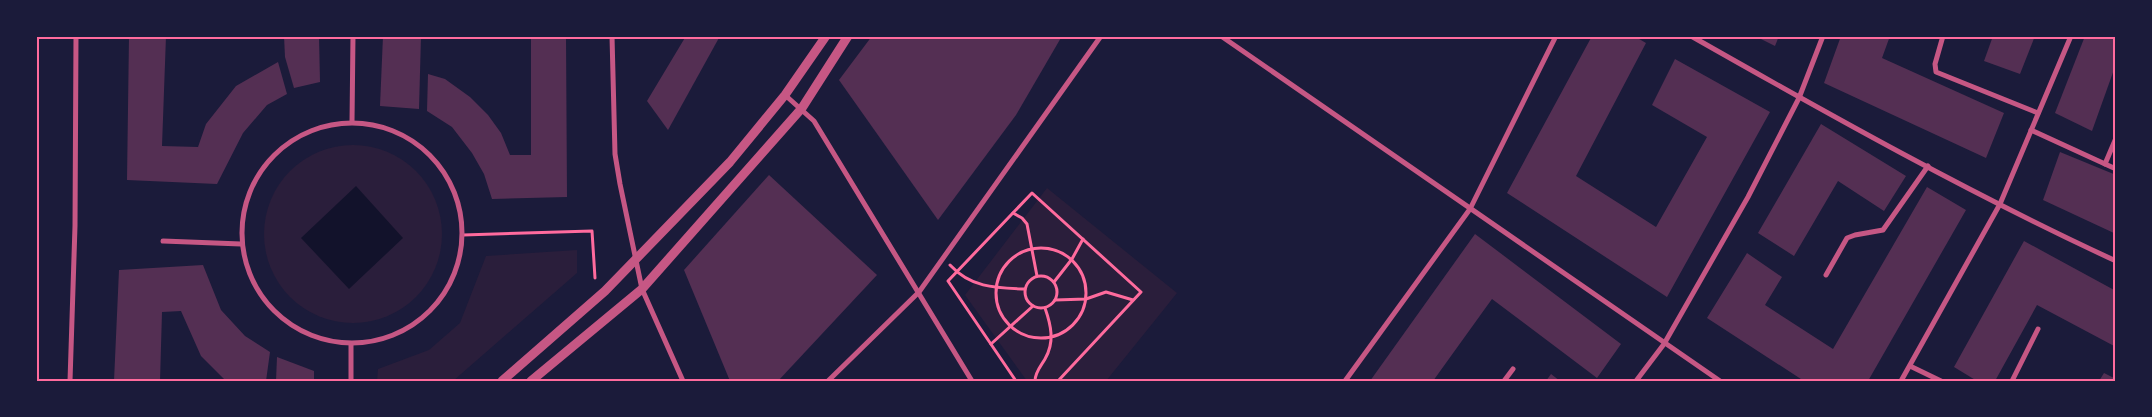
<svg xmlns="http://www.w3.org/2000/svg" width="2152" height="417" viewBox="0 0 2152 417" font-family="'DM Sans',sans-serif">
  <rect width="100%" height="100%" fill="#1b1b3a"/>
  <g fill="#2a1e3b">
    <circle cx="353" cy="234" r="89"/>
    <path d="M1047 188 1177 293 1106 381H1027L965 295Z"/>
    <path d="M577 250V273L453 381H377L378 369 429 350 460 323 486 256Z"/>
  </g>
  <path fill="#12122b" d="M356 186 403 238 349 289 301 238Z"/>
  <g fill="#542f53">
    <path d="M129 36H166L162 146 198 147 206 124 236 86 278 62 287 94 267 105 243 133 217 184 127 180Z"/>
    <path d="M284 36H319L320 82 294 88 285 57Z"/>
    <path d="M383 36H421L419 109 380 106Z"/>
    <path d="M531 36H566L567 197 492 199 484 174 472 153 452 127 427 111 428 74 445 79 470 97 488 115 501 133 510 155H531Z"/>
    <path d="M686 36H720L668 130 647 101Z"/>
    <path d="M872 36H1062L1016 115 938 220 839 80Z"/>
    <path d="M1592 36H1634L1646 43 1576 176 1656 227 1707 137 1652 105 1675 59 1770 112 1667 297 1507 193Z"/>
    <path d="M1755 36H1779L1775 46Z"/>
    <path d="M1841 36H1890L1882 58 2004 113 1986 158 1824 83Z"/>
    <path d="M1993 36H2035L2020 74 1984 61Z"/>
    <path d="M2085 36H2116V64L2092 131 2055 113Z"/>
    <path d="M1821 124 1906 176 1884 211 1838 181 1794 256 1758 233Z"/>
    <path d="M2060 152 2116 175V234L2043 200Z"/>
    <path d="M769 175 877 275 778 381H730L684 270Z"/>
    <path d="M1927 187 1966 210 1868 381H1804L1707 318 1747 253 1782 277 1765 305 1833 349Z"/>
    <path d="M1475 234 1621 344 1597 378 1492 299 1433 381H1370Z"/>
    <path d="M2024 241 2116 291V347L2037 305 1995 381H1977L1954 367Z"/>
    <path d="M203 265 221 310 245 336 270 352 266 381H226L201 356 181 311 162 312 160 381H114L119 270Z"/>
    <path d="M277 357 314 371V381H276Z"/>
    <path d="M2104 373 2116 379V381H2099Z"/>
    <path d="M1551 374 1560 381H1546Z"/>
  </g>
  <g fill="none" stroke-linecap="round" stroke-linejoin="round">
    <g stroke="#ff6b9d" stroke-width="3">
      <path d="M1013 213 1022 218 1027 224 1037 276"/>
      <path d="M463 235 592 231 595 278"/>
      <circle cx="1041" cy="293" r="45"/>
      <path d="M950 265C971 288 996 288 1025 289"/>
      <circle cx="1041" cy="292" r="16"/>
      <path d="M1054 282 1072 259 1083 239"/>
      <path d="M1055 300 1086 299 1106 292 1133 300"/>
      <path d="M991 344 1033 306"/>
      <path d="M1016 381 948 281 1032 193 1141 292 1058 381"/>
      <path d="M1035 381C1035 372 1041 366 1045 359 1055 342 1051 325 1045 308"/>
    </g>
    <g stroke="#c65784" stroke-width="5">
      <path d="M612 36 615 154 620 184 642 289 683 381"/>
      <path d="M1221 36 1720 381"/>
      <path d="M1691 36C1830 115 1971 194 2116 261"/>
      <path d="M1943 36 1935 64 1936 72 2038 113"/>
      <path d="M785 95 814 121 972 381"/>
      <path d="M352 122 353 36"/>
      <circle cx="352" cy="233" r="110"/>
      <path d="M2031 130 2116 169"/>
      <path d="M2105 164 2116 138"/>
      <path d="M163 241 241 244"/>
      <path d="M1826 275 1847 238 1855 235 1883 230 1928 166"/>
      <path d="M1910 366 1941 381"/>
      <path d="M70 381 75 226 76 36"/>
      <path d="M351 381V344"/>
      <path d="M828 381 919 292 1101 36"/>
      <path d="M1345 381 1470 209 1556 36"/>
      <path d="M1504 381 1513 369"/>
      <path d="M1636 381 1664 344 1748 197 1799 98 1823 36"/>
      <path d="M1901 381 2000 204 2071 36"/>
      <path d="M2012 381 2038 329"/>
    </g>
    <g stroke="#c65784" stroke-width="9">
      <path d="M502 381 605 291 730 162 785 95 826 36"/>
      <path d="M531 381 642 289 802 108 848 36"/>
    </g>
  </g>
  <rect width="2152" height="417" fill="none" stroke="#1b1b3a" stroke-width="75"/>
  <rect x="38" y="38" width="2076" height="342" fill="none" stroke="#ff6b9d" stroke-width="2"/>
</svg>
